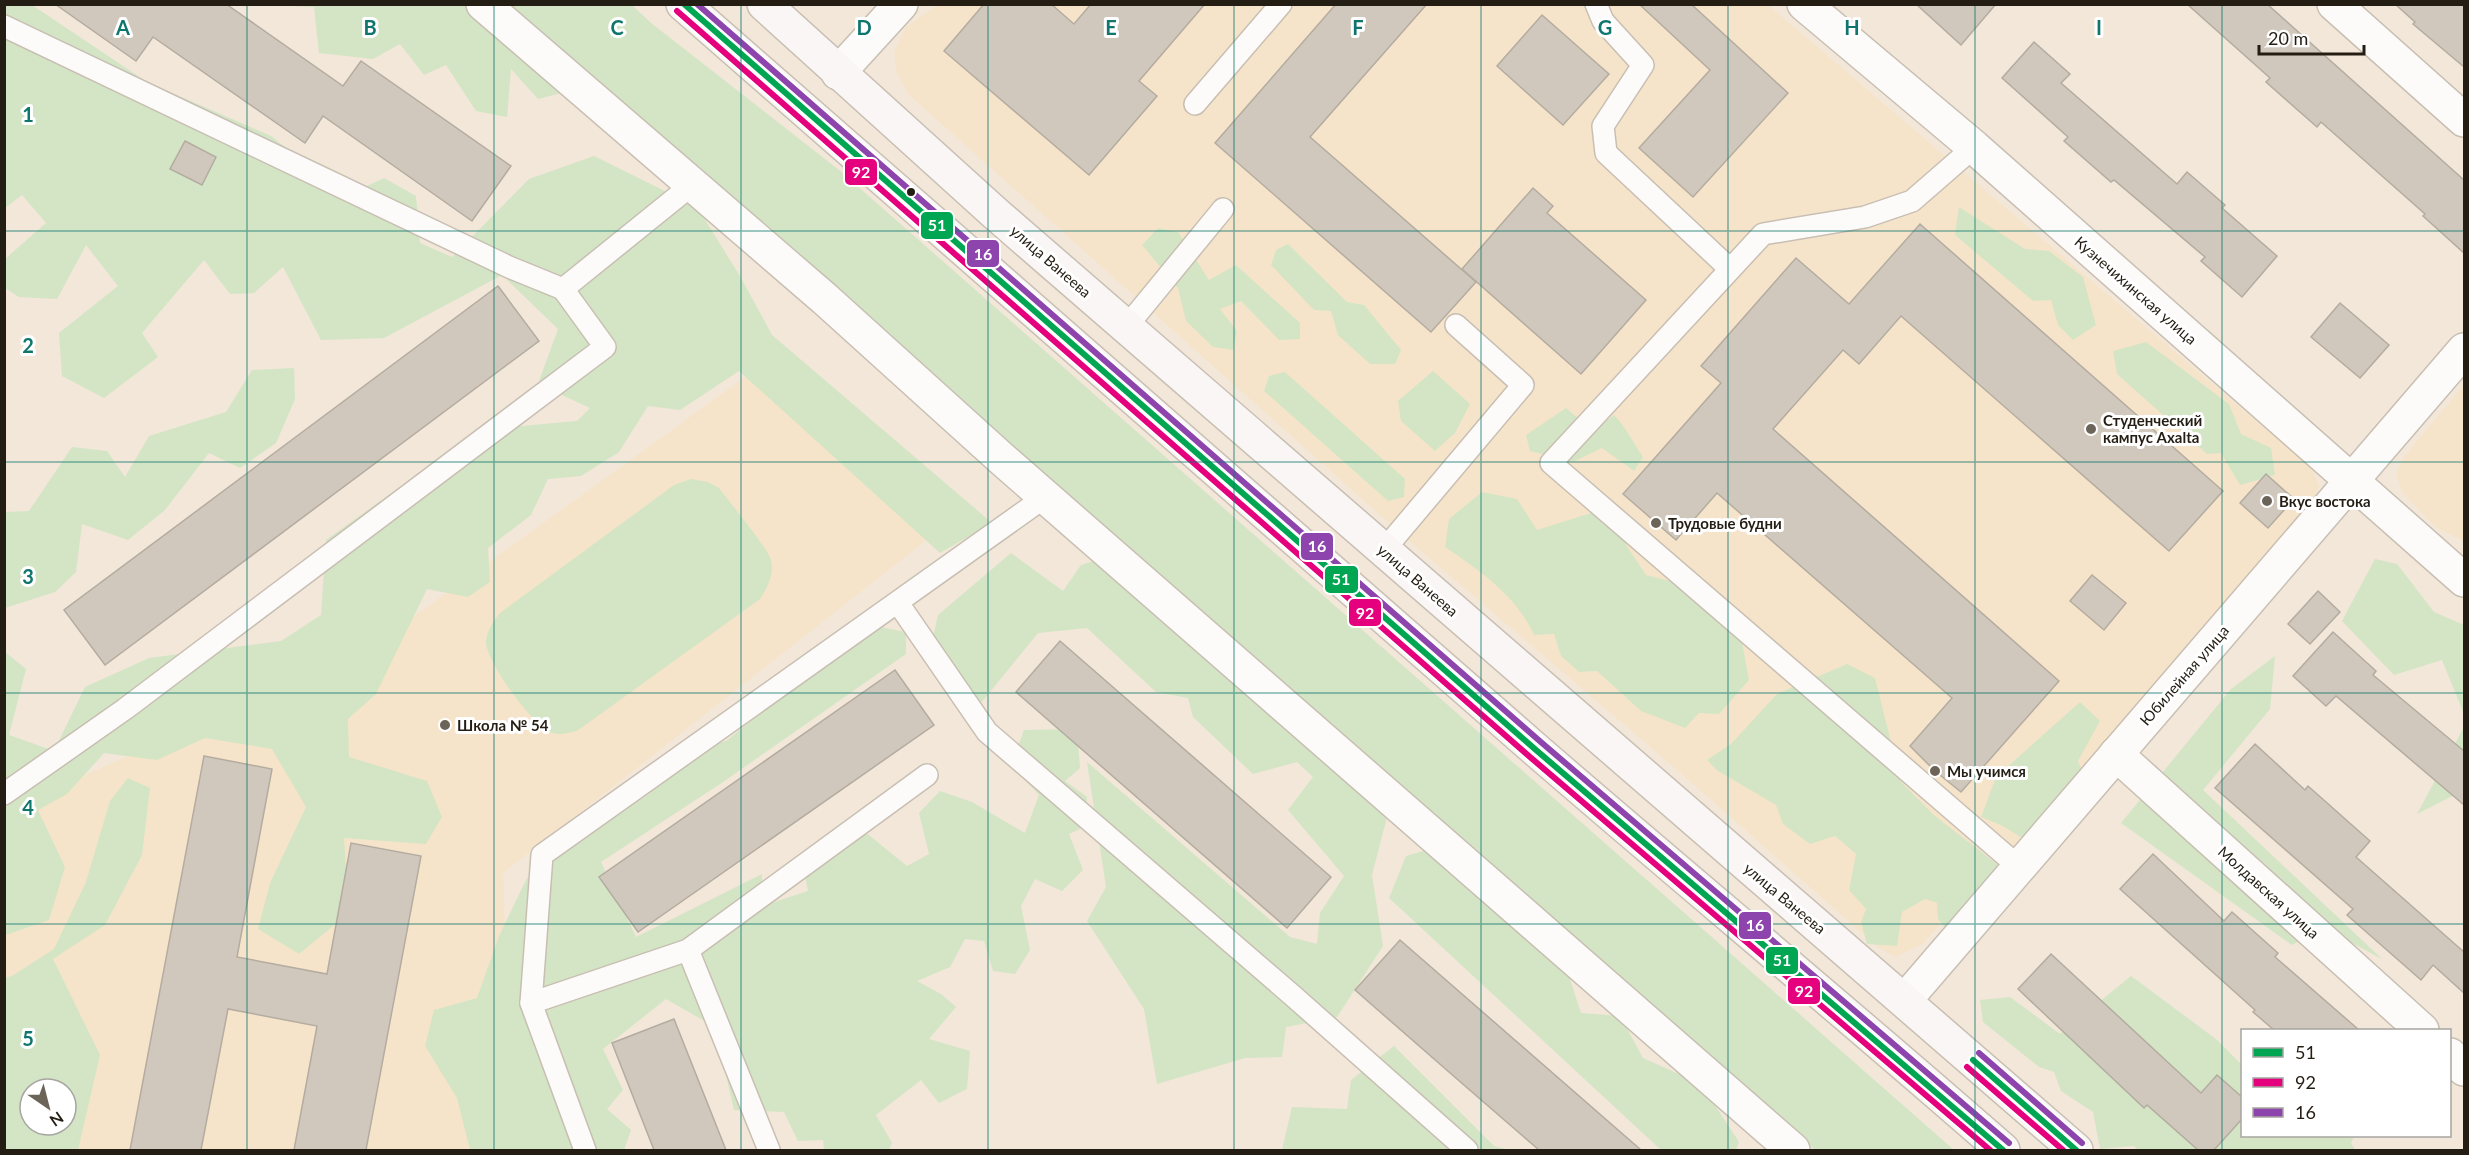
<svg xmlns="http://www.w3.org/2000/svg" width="2469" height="1155" viewBox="0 0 2469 1155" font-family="Lato,sans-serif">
  <rect width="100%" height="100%" fill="#f2e7d8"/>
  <g fill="#f6e4ca" fill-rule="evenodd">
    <path d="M937 5H1768L2312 469 2319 486 2313 504 2149 696 2018 842 1922 944 1896 957 1879 948 1670 764 1399 532 908 94 897 73 894 52 906 27Z"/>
    <path d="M759 367 942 528 503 873 508 1005 563 1150H5V895L27 801 369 649ZM30 1089H66V1125H30Z"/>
    <path d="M2464 385V541L2437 528 2404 495 2396 475 2403 458Z"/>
  </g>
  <g fill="#d3e5c5" fill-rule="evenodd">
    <path d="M5 5H32L147 82 271 136 346 196 384 178 416 196 420 243 452 257 529 179 594 156 697 207 740 276 772 335 992 523 940 553 739 371 680 410 648 406 619 452 581 476 548 479 531 515 488 548 490 582 468 597 427 589 376 694 348 719 349 757 427 781 442 817 426 844 344 838 349 913 299 954 258 929 270 883 306 807 272 749 205 738 157 760 104 753 67 794 38 810 65 867 49 920 6 935 4 651 26 669 9 735 54 751 85 687 149 658 281 641 321 615 326 540 479 430 577 421 590 408 538 384 558 329 502 275 384 338 321 340 283 267 254 293 230 294 204 260 142 333 158 357 104 398 62 376 59 333 118 286 86 245 57 299 19 297 5 288V259L46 223 22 195 5 208Z"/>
    <path d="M266 5H467L493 35 549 56 565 92 538 99 511 69 507 117 476 111 446 65 424 75 400 44 373 59 319 53 314 7Z"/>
    <path d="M498 5H632L651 23 839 170 1954 1150H1815L1144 560Z"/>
    <path d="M1959 207 2025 249 2049 251 2083 277 2096 325 2073 340 2058 325 2051 300 2033 301 1955 235Z"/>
    <path d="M1158 228 1178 232 1209 280 1236 265 1300 323V339L1279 340 1241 301 1220 309 1237 331 1233 350 1213 347 1186 321 1178 288 1142 245Z"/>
    <path d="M1288 244 1347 302 1364 305 1401 350 1395 364H1370L1338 335 1331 311 1314 310 1271 265 1276 250Z"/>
    <path d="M2146 342 2229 404 2241 434 2271 448 2275 475 2240 485 2221 453 2207 454 2117 374 2113 351Z"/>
    <path d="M294 368 295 399 276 443 240 468 209 453 165 510 128 540 82 524 76 572 55 592 5 608V512L29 511 72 447 107 451 125 477 149 436 226 412 252 370Z"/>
    <path d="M1433 371 1470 404 1455 433 1435 451 1401 421 1398 401Z"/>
    <path d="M1285 372 1405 479 1404 497 1388 501 1264 391 1269 376Z"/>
    <path d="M1566 408 1593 431 1614 415C1626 427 1633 443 1643 457L1634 471 1602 448 1573 462 1530 451 1526 435Z"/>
    <path d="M691 479 708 482 719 488C728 500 769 550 771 560 774 575 768 587 760 599L577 731C567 733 560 736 550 732 532 725 486 661 486 642 487 630 493 622 500 613L674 485Z"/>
    <path d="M1482 492 1517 499 1537 530 1591 513 1619 518 1626 545 1646 575 1677 583 1742 642 1749 680 1719 714 1699 713 1685 728 1641 711 1597 671 1579 672 1561 656 1554 634 1534 635C1516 595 1480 571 1445 547L1449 519Z"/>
    <path d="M1011 553 1063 591 1081 565 1121 553 1389 809 1372 875 1383 946 1337 1017 1286 1027 1282 1057 1245 1058 1157 1084 1144 1009 1087 921 1106 887 1087 762 1290 937 1317 944 1320 913 1344 876 1288 810 1313 777 1297 762 1253 774 1193 717 1188 698 1156 692 1087 628 1038 633 981 703 947 694 927 665 938 615Z"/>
    <path d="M2375 559 2397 564 2434 612 2464 625V714L2442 660 2394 675 2342 621Z"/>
    <path d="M870 625 906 632V654L723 782 601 862 636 937 762 874V906L808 891 802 860 854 823 907 866 929 854 919 813 940 791 972 802 1025 833 1039 795 1011 765 1024 730 1077 729 1080 768 1065 781 1087 797 1086 826 1069 834 1083 870 1062 891 1035 879 1021 906 1030 950 1015 974 993 971 984 941 965 939 950 967 917 981 941 994 956 1007 929 1039 970 1051 967 1089 939 1103 921 1080 876 1115 892 1143 889 1150H824L823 1140 798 1141 784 1112 734 1110 715 1027 666 999 603 1049 623 1090 607 1109 631 1130 624 1150H470L457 1098 425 1046 434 1010 477 998 499 936 527 878 650 793 693 750 726 741Z"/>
    <path d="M2275 656 2270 709 2203 790 2382 959 2324 928 2292 945 2121 823 2231 689Z"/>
    <path d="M1847 664 1875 678 1901 782 1935 816 2002 868 1947 930 1938 919 1937 903 1925 899 1902 912 1897 946 1867 944 1861 922 1866 909 1849 890 1856 854 1835 836 1810 844 1783 824 1776 805 1718 771 1707 760 1731 744 1777 694Z"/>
    <path d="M2080 702 2100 721 2078 761 2086 781 2032 844 2001 825 1981 817 1996 777Z"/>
    <path d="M2464 727V790L2417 814Z"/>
    <path d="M128 778 150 788 142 855 105 925 53 959 100 1055 78 1150H5V978L12 976 54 949 86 882 110 801ZM30 1089H66V1125H30Z"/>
    <path d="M1437 847 1563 958 1581 1013 1620 1016 1643 1058 1701 1084 1739 1142 1736 1150H1661L1389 898 1406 856Z"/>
    <path d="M2131 976 2216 1039 2242 1065V1136H2354L2351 1143 2355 1150H2138L2134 1146 2100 1149 2093 1112 2061 1091 2054 1072 2039 1067 1983 1022 1980 1000 2010 997 2060 1034Z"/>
    <path d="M1394 1046 1494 1146 1509 1150H1282L1292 1107 1347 1109 1351 1080Z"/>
  </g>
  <g fill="#d0c8bc" stroke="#b4aca0" stroke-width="1.5">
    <path d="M55 4H226L343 86 361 61 511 166 472 221 323 116 305 143 153 37 136 61Z"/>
    <path d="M984 4H1051L1074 24 1091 4H1205L1139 81 1157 96 1089 175 944 51Z"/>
    <path d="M1336 4H1427L1310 137 1476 282 1431 332 1215 143Z"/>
    <path d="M1639 4H1691L1788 93 1693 197 1639 148 1710 70Z"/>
    <path d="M1916 4H1996L1961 45Z"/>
    <path d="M2187 4H2267L2464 180V253L2423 216 2425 214 2321 122 2317 127 2266 82 2270 78Z"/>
    <path d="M2395 4H2464V67L2413 24 2415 22Z"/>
    <path d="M1542 15 1609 74 1563 125 1497 66Z"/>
    <path d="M2034 42 2070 74 2061 83 2177 184 2187 172 2225 205 2222 208 2277 256 2242 297 2201 261 2205 257 2114 180 2111 182 2064 141 2068 137 2002 78Z"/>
    <path d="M185 141 216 157 202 185 170 169Z"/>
    <path d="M1533 188 1553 206 1547 213 1646 300 1581 374 1462 269Z"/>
    <path d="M1920 224 2223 491 2169 551 1901 316 1859 364 1843 350 1773 429 2059 681 1961 792 1935 771 1910 746 1952 698 1717 493 1676 540 1623 494 1721 383 1701 366 1796 258 1849 304Z"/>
    <path d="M498 286 539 341 105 665 64 610Z"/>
    <path d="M2340 303 2389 345 2360 378 2311 337Z"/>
    <path d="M2266 474 2294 499 2268 528 2240 503Z"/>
    <path d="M2092 575 2126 603 2104 630 2070 601Z"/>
    <path d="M2318 591 2340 612 2310 644 2288 624Z"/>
    <path d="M2333 632 2376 671 2373 675 2464 751V805L2336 696 2326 706 2293 676Z"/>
    <path d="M1060 641 1331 877 1287 928 1016 692Z"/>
    <path d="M895 670 934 725 638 932 599 877Z"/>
    <path d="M2255 744 2305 790 2308 786 2370 841 2356 857 2464 952V993L2433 965 2421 980 2347 915 2353 909 2215 788Z"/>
    <path d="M204 756 272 769 237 957 327 974 351 843 421 856 366 1150H294L317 1026 228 1009 201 1150H130Z"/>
    <path d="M2153 854 2224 921 2232 912 2278 953 2275 957 2359 1030H2274L2253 1012 2255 1010 2120 889Z"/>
    <path d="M1400 940 1641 1150H1539L1457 1079 1355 990Z"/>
    <path d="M2051 954 2201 1093 2217 1075 2242 1097V1119L2214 1150H2198L2147 1105 2144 1108 2018 989Z"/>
    <path d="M674 1019 726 1150H654L612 1043Z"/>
  </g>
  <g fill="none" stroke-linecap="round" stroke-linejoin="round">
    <g stroke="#c8bfb3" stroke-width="24">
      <g id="service">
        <path d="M1596 4 1603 21 1643 65 1603 126 1606 153 1730 269"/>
        <path d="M4 26 509 267 563 289 693 184"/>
        <path d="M1195 104 1281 4"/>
        <path d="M1974 147 1912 201 1865 217 1763 234 1551 463 2019 867"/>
        <path d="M1127 326 1223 209"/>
        <path d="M1384 550 1523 385 1456 325"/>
        <path d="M898 603 987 732 1292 995 1467 1150"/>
        <path d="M4 794 125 709 605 347 563 289"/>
        <path d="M688 950 769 1150"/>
        <path d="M531 1003 688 950 927 775"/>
        <path d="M585 1150 531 1003 542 855 1045 497"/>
      </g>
    </g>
    <g stroke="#c8bfb3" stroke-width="36">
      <g id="minor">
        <path d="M483 4 825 299 1002 459 1793 1150"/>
        <path d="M1804 4 1974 147 2464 580"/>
        <path d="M2334 4 2464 120"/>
        <path d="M838 73 901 4"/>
        <path d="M2116 754 2422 1030"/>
        <path d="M1905 1000 2464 350"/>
        <path d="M2450 1055 2464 1069"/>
      </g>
    </g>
    <g stroke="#c8bfb3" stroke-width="36">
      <g id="secondary">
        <path d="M683 4C968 252 1251 503 1536 750 1691 884 1849 1015 2003 1150"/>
        <path d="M764 4 996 214 2076 1150"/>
      </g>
    </g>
    <use href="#service" stroke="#fdfbf9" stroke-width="21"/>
    <use href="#minor" stroke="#fdfbf9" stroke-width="33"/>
    <use href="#secondary" stroke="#faf6f5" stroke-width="33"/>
    <g stroke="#fff" stroke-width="10">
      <g id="bus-1">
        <path d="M684 4 1536 750 2003 1150"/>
        <path d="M1973 1060 2076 1150"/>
      </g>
    </g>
    <g stroke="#fff" stroke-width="10">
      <g id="bus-2">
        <path d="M677 11 1530 757 1990 1150"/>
        <path d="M1967 1067 2063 1150"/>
      </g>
    </g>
    <g stroke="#fff" stroke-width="10">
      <g id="bus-3">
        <path d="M697 4 1542 743 2009 1143"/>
        <path d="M1979 1053 2082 1143"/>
      </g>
    </g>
    <use href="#bus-1" stroke="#00a651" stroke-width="6"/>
    <use href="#bus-2" stroke="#e5007d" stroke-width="6"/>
    <use href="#bus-3" stroke="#8e44ad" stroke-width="6"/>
  </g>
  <path fill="none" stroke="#0f766e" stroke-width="1.5" stroke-opacity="0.55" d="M247 4V1150M494 4V1150M741 4V1150M988 4V1150M1234 4V1150M1481 4V1150M1728 4V1150M1975 4V1150M2222 4V1150M4 231H2464M4 462H2464M4 693H2464M4 924H2464"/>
  <circle fill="#241d13" stroke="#fff" stroke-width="2" cx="911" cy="192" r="5"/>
  <g fill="#6c6458" stroke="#fff" stroke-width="2">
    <circle cx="2091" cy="429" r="6"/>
    <circle cx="2267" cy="501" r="6"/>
    <circle cx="1656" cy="523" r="6"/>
    <circle cx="445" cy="725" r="6"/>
    <circle cx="1935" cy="771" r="6"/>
  </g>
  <g text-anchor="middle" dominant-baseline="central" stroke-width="6" stroke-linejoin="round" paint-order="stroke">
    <g font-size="15" fill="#241d13" stroke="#fff">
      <text transform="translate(1051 261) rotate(41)">улица Ванеева</text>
      <text transform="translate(2136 290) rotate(41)">Кузнечихинская улица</text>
      <text transform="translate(1418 580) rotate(41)">улица Ванеева</text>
      <text transform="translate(2184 675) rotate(-49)">Юбилейная улица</text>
      <text transform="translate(2269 892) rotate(42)">Молдавская улица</text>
      <text transform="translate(1785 898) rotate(40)">улица Ванеева</text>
    </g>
    <g font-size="15" font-weight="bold" fill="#241d13" stroke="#fff" text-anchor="start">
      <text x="2103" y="420">Студенческий<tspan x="2103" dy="17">кампус Axalta</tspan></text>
      <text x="2279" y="501">Вкус востока</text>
      <text x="1668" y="523">Трудовые будни</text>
      <text x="457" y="725">Школа № 54</text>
      <text x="1947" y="771">Мы учимся</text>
    </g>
  </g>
  <g font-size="20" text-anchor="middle" font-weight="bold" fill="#0f766e" stroke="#fff" stroke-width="6" stroke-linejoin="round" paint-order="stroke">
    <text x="123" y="35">A</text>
    <text x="370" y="35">B</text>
    <text x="617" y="35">C</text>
    <text x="864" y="35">D</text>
    <text x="1111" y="35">E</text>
    <text x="1358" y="35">F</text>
    <text x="1605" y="35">G</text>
    <text x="1852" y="35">H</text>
    <text x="2099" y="35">I</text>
    <text x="28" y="122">1</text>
    <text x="28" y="353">2</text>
    <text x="28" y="584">3</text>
    <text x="28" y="815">4</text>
    <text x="28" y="1046">5</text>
  </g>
  <g stroke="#fff" stroke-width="2">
    <rect x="844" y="158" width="34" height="28" rx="6" fill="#e5007d"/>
    <rect x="920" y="211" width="34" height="29" rx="6" fill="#00a651"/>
    <rect x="966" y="239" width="34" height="29" rx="6" fill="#8e44ad"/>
    <rect x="1300" y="532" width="34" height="29" rx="6" fill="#8e44ad"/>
    <rect x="1324" y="565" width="35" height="29" rx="6" fill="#00a651"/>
    <rect x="1348" y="598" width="34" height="29" rx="6" fill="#e5007d"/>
    <rect x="1738" y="911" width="34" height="29" rx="6" fill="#8e44ad"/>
    <rect x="1765" y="946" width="34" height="29" rx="6" fill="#00a651"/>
    <rect x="1787" y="977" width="34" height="28" rx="6" fill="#e5007d"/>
  </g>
  <g font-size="16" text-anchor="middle" font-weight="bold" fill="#fff">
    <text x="861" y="178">92</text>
    <text x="937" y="231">51</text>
    <text x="983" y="260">16</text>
    <text x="1317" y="552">16</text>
    <text x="1341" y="585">51</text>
    <text x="1365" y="619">92</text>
    <text x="1755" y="931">16</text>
    <text x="1782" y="966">51</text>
    <text x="1804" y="997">92</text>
  </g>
  <rect width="2469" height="1155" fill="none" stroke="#241d13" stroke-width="12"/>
  <rect x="2241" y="1029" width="210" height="108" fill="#ffffff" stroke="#a7a5a1" stroke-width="1.5"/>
  <rect x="2253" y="1048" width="30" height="9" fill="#00a651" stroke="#a7a5a1" stroke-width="1.5"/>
  <text x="2295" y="1059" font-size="18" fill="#241d13">51</text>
  <rect x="2253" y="1078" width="30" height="9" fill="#e5007d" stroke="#a7a5a1" stroke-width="1.5"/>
  <text x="2295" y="1089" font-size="18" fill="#241d13">92</text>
  <rect x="2253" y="1108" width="30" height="9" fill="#8e44ad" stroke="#a7a5a1" stroke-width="1.5"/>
  <text x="2295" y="1119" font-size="18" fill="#241d13">16</text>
  <g transform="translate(48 1107) rotate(145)"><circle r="28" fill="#ffffff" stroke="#a7a5a1" stroke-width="1.5"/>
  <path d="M0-4.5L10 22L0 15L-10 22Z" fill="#6c6458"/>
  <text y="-9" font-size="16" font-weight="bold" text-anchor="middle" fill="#241d13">N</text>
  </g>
  <path d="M2259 45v9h105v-9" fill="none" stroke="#241d13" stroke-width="3"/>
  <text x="2268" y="45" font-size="18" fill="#241d13" stroke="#ffffff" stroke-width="4.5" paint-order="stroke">20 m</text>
</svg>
